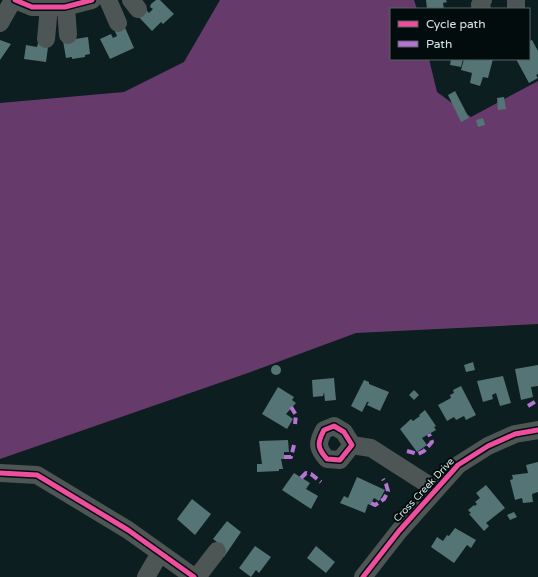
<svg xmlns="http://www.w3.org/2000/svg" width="538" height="577" viewBox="0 0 538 577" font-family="'Varela Round',sans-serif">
  <rect width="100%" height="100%" fill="#0c1e1f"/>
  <path fill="#663b6c" d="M220 0H414L417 9H391V59H429L437 92 471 117 538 81V324L356 333 245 374 0 459V103L124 92 184 62Z"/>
  <g fill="#557475">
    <path d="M156 0H160L174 14 163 24 161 22 152 31 134 12 142 5 149 13 153 9 150 7 151 4Z"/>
    <path d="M426 0H446L447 2 443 3 444 9H427Z"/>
    <path d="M123 23 134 48 110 59 100 39 111 34 113 38 117 36 113 27Z"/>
    <path d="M88 37 90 54 85 55V57L72 59V57L66 58 63 41Z"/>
    <path d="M39 39 49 40 46 62 24 59 26 45 37 47Z"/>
    <path d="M0 40 11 44 0 60Z"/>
    <path d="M532 40 538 51V74L536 75 538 78 529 83 516 59H529V41Z"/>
    <path d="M451 59H463L461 67 450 65Z"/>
    <path d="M464 59H479L480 61 481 59H493L488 78 483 77 480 86 470 83 472 73 461 70Z"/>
    <path d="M455 91 469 118 461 122 448 95Z"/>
    <path d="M504 97 506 109 498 110 497 98Z"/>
    <path d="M483 118 485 125 478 127 476 120Z"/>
    <path d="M473 362 475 370 466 372 464 365Z"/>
    <path d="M538 365V386L531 387 533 397 521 400 515 369Z"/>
    <circle cx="276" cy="370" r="5"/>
    <path d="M503 376 511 403 500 406 496 393 492 395 493 399 483 402 477 381Z"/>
    <path d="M334 378 336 400 325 401 324 392 323 396 313 397 312 380Z"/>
    <path d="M364 380 369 382V384L389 392 380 411 367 405 369 402H367L362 412 351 406Z"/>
    <path d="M461 386 476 415 466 420 464 416 456 420 454 417 447 421 438 405 451 398 450 395 454 393 453 390Z"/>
    <path d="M278 387 294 397 292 400 296 403 286 414 293 419 287 429 262 414Z"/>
    <path d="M414 390 419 395 414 400 409 395Z"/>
    <path d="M425 410 436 426 434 427 436 430 422 438 427 445 417 452 400 429 411 419 413 421 420 416 419 415Z"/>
    <path d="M288 440 289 452H284V459H281L283 469H279V471L257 472V464H262L259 441Z"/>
    <path d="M538 462V492L532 494 533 502 523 503 522 498 515 500 510 480 513 479 512 475 528 473 526 465Z"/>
    <path d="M294 473 310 483 306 489 318 496 311 509 282 490Z"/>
    <path d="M357 477 385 490 379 501 374 498 370 505 368 504 365 513 340 503 344 496 348 498Z"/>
    <path d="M486 485 505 508 486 523 489 526 484 531 469 514 471 513 468 510 474 505 475 506 477 504 475 502 480 498 476 493Z"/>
    <path d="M192 499 211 514 195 535 177 519Z"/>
    <path d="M514 512 517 517 510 520 507 515Z"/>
    <path d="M227 521 241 532 224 557 213 548 217 542 213 539Z"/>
    <path d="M455 528 476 540 471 548 467 545 454 563 431 547 437 537 443 541 447 535 449 536Z"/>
    <path d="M255 546 271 557 259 573 256 570 251 577 239 568Z"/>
    <path d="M316 546 335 562 326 573 307 558Z"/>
  </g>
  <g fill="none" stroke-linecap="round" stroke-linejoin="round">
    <g stroke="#4e5555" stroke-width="18">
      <path d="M15 0 32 7H65L92 0"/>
      <path d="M108 0 118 23"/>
      <path d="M131 0 138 9"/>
      <path d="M516 0V9"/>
      <path d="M66 7 68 35"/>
      <path d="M482 9 480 5 483 0"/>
      <path d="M0 23 13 0"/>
      <path d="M46 39 49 7"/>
      <path d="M334 426 344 432 352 445 340 460 327 459C317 448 317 443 324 430Z"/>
      <path d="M352 445 371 448 435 489"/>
      <path d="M0 473 37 475 128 530 194 577"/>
      <path d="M146 577 160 553"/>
      <path d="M197 577 217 551"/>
      <path d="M363 577 399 531 458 465 488 446 515 434 538 430"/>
    </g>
    <g stroke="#b673d3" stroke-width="4" stroke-dasharray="8 4" stroke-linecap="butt">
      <path d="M528 406 538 400"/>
      <path d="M291 407 296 415 295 424"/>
      <path d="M407 451 418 454 424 451 432 442 429 434"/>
      <path d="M284 457H291L294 445"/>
      <path d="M301 478 306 473 311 474 321 482"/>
      <path d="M371 503 375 505 384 499 388 491 386 484 383 479"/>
    </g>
    <g stroke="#020c0d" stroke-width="8">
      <g id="cycleway">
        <path d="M15 0 32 7H65L92 0"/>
        <path d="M334 426 344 432 352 445 340 460 327 459C317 448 317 443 324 430Z"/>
        <path d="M0 473 37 475 128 530 194 577"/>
        <path d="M363 577 399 531 458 465 488 446 515 434 538 430"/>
      </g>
    </g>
    <use href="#cycleway" stroke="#ef4d9e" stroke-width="5"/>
  </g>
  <g text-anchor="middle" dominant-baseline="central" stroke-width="4" stroke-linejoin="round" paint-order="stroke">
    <g font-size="10" fill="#d4e5e6" stroke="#020c0d">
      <text transform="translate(424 490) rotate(-47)">Cross Creek Drive</text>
    </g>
  </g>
  <rect x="390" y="8" width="140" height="52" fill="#020c0d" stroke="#566364"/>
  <rect x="398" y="21" width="20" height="6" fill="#ef4d9e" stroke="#566364"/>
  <text x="426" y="28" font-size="12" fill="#d4e5e6">Cycle path</text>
  <rect x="398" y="41" width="20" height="6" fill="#b673d3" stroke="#566364"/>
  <text x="426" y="48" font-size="12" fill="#d4e5e6">Path</text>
</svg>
